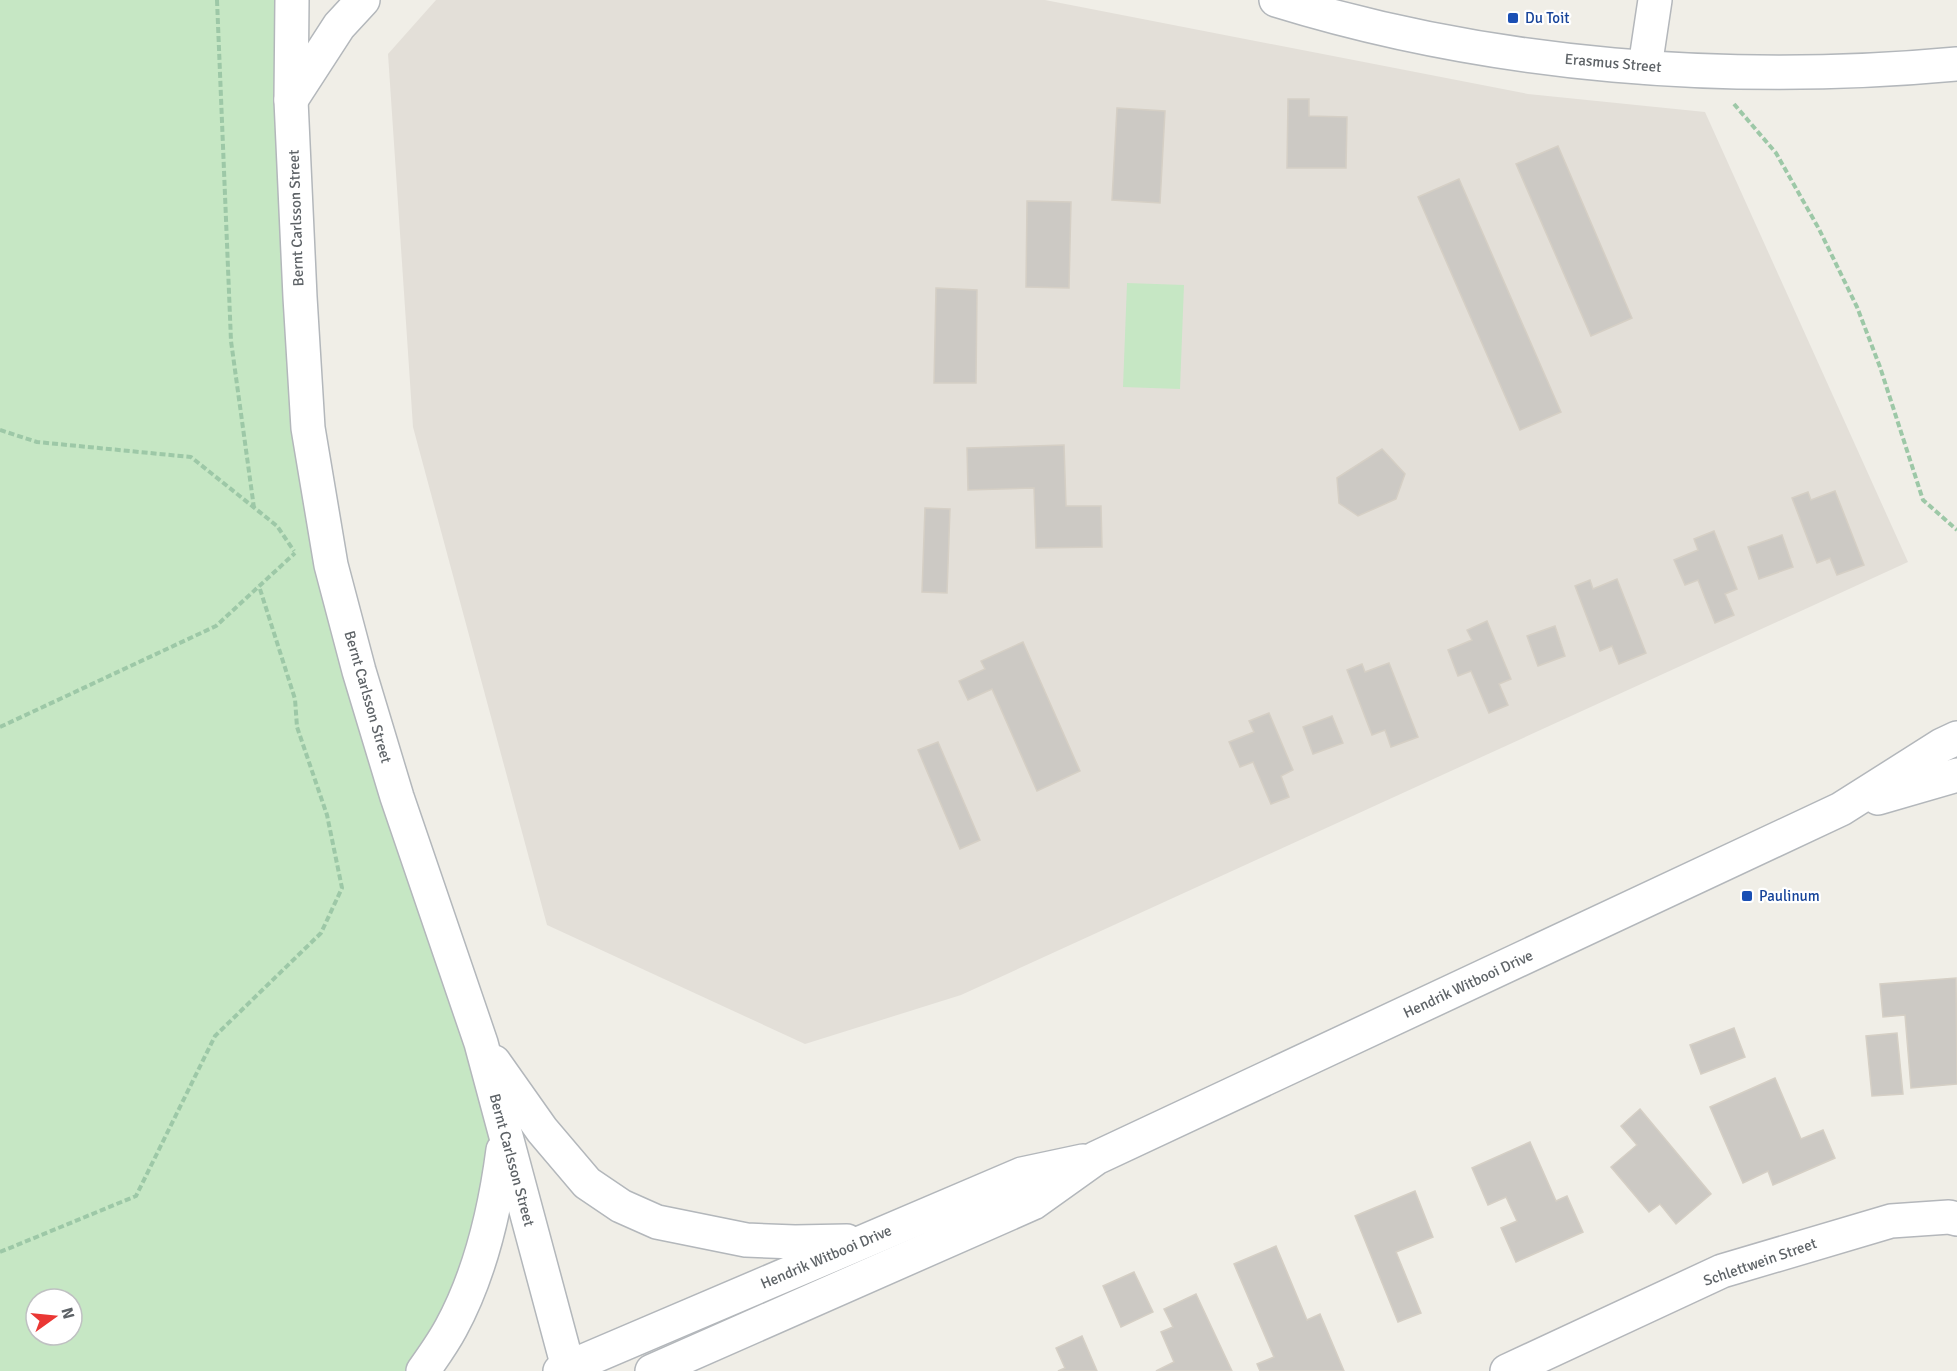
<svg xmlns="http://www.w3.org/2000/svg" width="1957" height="1371" viewBox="0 0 1957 1371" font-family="Signika,sans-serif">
  <rect width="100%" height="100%" fill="#f0eee7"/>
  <path fill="#e3dfd8" d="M436 0H1045L1528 94 1705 112 1908 562 961 995 805 1044 547 925 413 427 388 54Z"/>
  <g fill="#c6e7c4" fill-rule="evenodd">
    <path d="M0 0H292L331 565 481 1043 499 1183 423 1371H0ZM36 1299H72V1335H36Z"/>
    <path d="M1127 283 1184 285 1180 389 1123 387Z"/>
  </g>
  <g fill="#ccc9c4" stroke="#d5cfc5" stroke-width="1.5">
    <path d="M1288 99H1309V116L1347 117 1346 168H1287Z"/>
    <path d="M1117 108 1165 111 1160 203 1112 200Z"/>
    <path d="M1558 146 1632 318 1591 336 1516 164Z"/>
    <path d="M1459 179 1561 412 1520 430 1418 197Z"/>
    <path d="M1027 201 1071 202 1069 288 1026 287Z"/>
    <path d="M936 288 977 290 976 383H934Z"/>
    <path d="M1064 445 1066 506H1101L1102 547 1036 548 1034 488 968 490 967 448Z"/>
    <path d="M1382 449 1405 474 1396 499 1358 516 1339 503 1337 478Z"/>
    <path d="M1835 491 1864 565 1837 575 1830 558 1817 563 1792 498 1808 492 1811 500Z"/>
    <path d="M925 508 950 509 947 593 922 592Z"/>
    <path d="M1714 531 1737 589 1725 594 1734 615 1715 623 1698 580 1685 585 1674 560 1698 550 1694 539Z"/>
    <path d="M1782 535 1793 567 1759 579 1748 547Z"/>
    <path d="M1617 579 1646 653 1619 664 1612 646 1600 651 1575 586 1590 580 1593 589Z"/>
    <path d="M1487 621 1511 679 1499 684 1508 705 1489 713 1471 671 1458 676 1448 650 1472 640 1467 630Z"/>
    <path d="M1555 626 1565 656 1538 666 1527 636Z"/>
    <path d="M1023 642 1080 771 1037 791 992 689 968 700 959 681 985 669 981 661Z"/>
    <path d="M1389 663 1418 737 1391 747 1385 730 1372 735 1347 670 1362 664 1365 672Z"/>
    <path d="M1269 713 1293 770 1281 776 1289 797 1271 804 1253 762 1240 767 1229 742 1254 732 1249 721Z"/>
    <path d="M1332 716 1343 743 1313 754 1303 727Z"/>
    <path d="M938 742 980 840 960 849 918 750Z"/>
    <path d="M1956 978 1957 1084 1911 1088 1905 1015 1883 1017 1880 984Z"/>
    <path d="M1734 1028 1745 1057 1701 1074 1690 1045Z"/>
    <path d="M1897 1033 1903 1094 1872 1096 1866 1036Z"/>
    <path d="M1775 1078 1801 1139 1823 1130 1835 1158 1773 1185 1768 1171 1743 1183 1710 1107Z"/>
    <path d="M1640 1109 1711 1194 1676 1224 1660 1204 1649 1212 1611 1167 1637 1145 1621 1126Z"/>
    <path d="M1530 1142 1556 1201 1567 1196 1583 1232 1516 1262 1501 1228 1517 1221 1506 1197 1488 1205 1472 1168Z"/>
    <path d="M1415 1191 1433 1237 1396 1252 1421 1313 1398 1322 1355 1216Z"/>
    <path d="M1276 1246 1307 1320 1320 1314 1344 1371H1260L1257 1364 1274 1357 1234 1264Z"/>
    <path d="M1134 1272 1153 1312 1121 1327 1103 1286Z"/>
    <path d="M1196 1294 1232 1371H1156L1174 1362 1161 1332 1173 1327 1164 1309Z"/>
    <path d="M1082 1336 1097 1371H1058L1065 1368 1056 1348Z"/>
  </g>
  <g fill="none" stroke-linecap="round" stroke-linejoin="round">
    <g stroke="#b4b7bb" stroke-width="36">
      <g id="street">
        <path d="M1645 67 1655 0"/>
        <path d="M1507 1371 1722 1271 1891 1221 1949 1217 1957 1219"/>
      </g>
    </g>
    <g stroke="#b3b7bb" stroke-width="36">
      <g id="secondary">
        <path d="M292 0 291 100 300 297 308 428 331 565 359 671 397 797 481 1043 569 1371"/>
        <path d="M1276 0C1493 67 1732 85 1957 64"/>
        <path d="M291 100 339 26 363 0"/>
        <path d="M1878 798 1957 775"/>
        <path d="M494 1062 542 1130 587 1183 621 1206 657 1222 746 1240 795 1242 847 1241"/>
        <path d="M423 1371C433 1357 443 1343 451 1328 481 1273 495 1211 503 1150"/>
        <path d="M560 1371 1022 1174 1083 1161"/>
        <path d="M652 1371 1033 1203 1096 1158 1841 809 1942 745 1957 738"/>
      </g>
    </g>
    <g stroke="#9dc8a7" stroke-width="4" stroke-dasharray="6 3" stroke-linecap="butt">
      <path d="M217 0 231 341 254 508"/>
      <path d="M1734 104 1776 153 1819 229 1857 307 1880 367 1923 500 1957 530"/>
      <path d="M0 430 37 442 191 457 277 526 294 551"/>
      <path d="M0 727 216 626 295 553"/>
      <path d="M0 1252 136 1196 215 1036 321 933 342 888 327 815 297 727 295 699 259 586"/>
    </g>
    <use href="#street" stroke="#fff" stroke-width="33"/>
    <use href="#secondary" stroke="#fff" stroke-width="33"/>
  </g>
  <g fill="#1a4fb4" stroke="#fff" stroke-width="2">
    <rect x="1507" y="12" width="12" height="12" rx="3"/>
    <rect x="1741" y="890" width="12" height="12" rx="3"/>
  </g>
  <g text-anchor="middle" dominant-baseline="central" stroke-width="4.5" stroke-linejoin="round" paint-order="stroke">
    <g font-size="15" fill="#164399" stroke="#fff" text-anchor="start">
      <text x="1525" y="18">Du Toit</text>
      <text x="1759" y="896">Paulinum</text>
    </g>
    <g font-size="15" fill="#5e6367" stroke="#fff">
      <text transform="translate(1613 63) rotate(5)">Erasmus Street</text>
      <text transform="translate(296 218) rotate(-92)">Bernt Carlsson Street</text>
      <text transform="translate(368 697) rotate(74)">Bernt Carlsson Street</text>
      <text transform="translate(1468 984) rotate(-25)">Hendrik Witbooi Drive</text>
      <text transform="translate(512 1160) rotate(75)">Bernt Carlsson Street</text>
      <text transform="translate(826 1257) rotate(-23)">Hendrik Witbooi Drive</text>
      <text transform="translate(1760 1262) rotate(-19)">Schlettwein Street</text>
    </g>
  </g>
  <g transform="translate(54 1317) rotate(75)"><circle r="28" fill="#ffffff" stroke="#bfc1c2" stroke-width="1.5"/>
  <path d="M0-4.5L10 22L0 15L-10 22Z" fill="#ea3734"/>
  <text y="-9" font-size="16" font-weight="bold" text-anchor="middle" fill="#5e6367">N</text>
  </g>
</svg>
